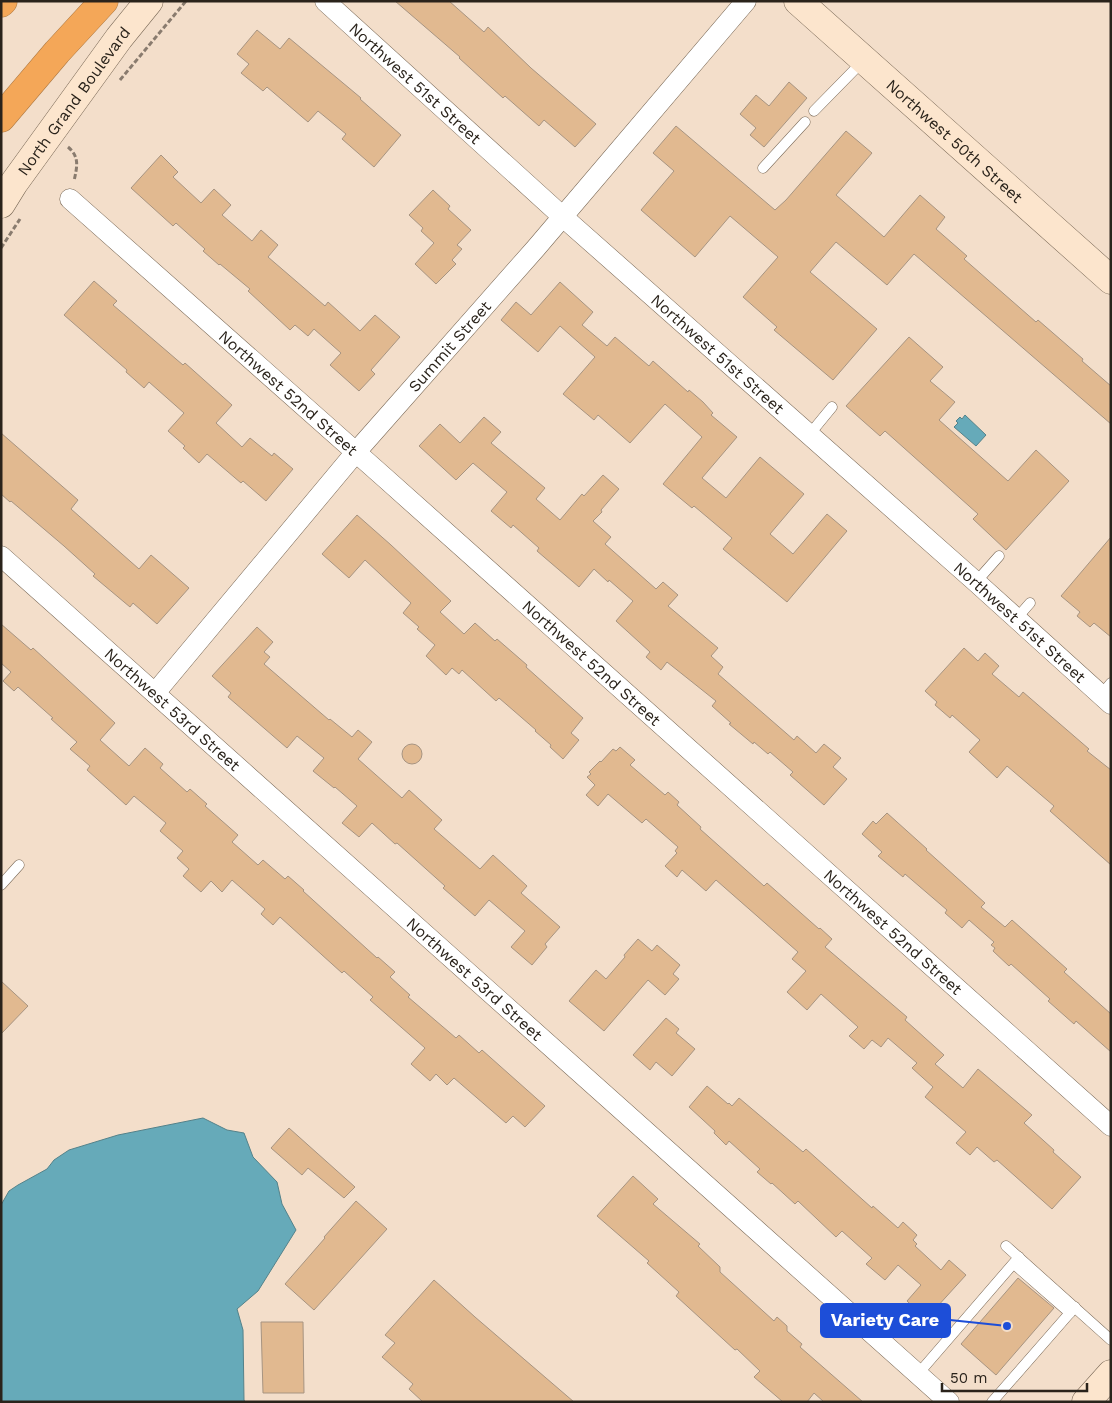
<svg xmlns="http://www.w3.org/2000/svg" width="1112" height="1403" viewBox="0 0 1112 1403" font-family="'Work Sans',sans-serif">
  <rect width="100%" height="100%" fill="#f3deca"/>
  <g fill="#66aab9" stroke="#54828a">
    <path d="M965 415 986 435 976 446 954 427 958 423 956 421 960 417 962 419Z"/>
    <path d="M203 1118 227 1130 244 1133 253 1157 277 1182 282 1204 296 1230 258 1291 237 1309 243 1330 244 1400 245 1402H1V1205L9 1191 18 1185 47 1169 54 1160 69 1150 118 1135Z"/>
  </g>
  <g fill="#e1b990" stroke="#a79481">
    <path d="M395 1H449L484 32 488 27 531 68 596 124 575 147 544 120 539 126 505 96 503 98 459 58 460 57Z"/>
    <path d="M257 30 280 49 289 38 361 98 360 99 401 135 374 167 342 139 346 134 318 111 308 122 267 87 263 91 241 73 249 64 237 54Z"/>
    <path d="M789 82 807 98 764 147 750 135 756 128 740 114 756 95 769 106Z"/>
    <path d="M676 126 775 210 786 200 846 131 872 153 836 195 884 237 920 195 945 217 936 229 967 256 964 259 1036 322 1038 320 1083 359 1082 361 1111 386V424L914 254 887 285 836 242 810 272 877 329 833 380 774 330 777 327 743 297 778 257 730 216 695 257 641 210 674 171 653 153Z"/>
    <path d="M161 155 178 172 173 177 201 203 214 189 231 205 222 215 252 241 261 230 278 245 268 257 325 306 328 302 360 331 375 315 400 337 371 370 375 374 359 391 330 365 341 353 314 329 308 336 295 325 290 330 248 291 250 289 220 264 219 265 203 251 205 249 176 223 173 226 131 188Z"/>
    <path d="M433 190 450 206 448 209 471 230 457 245 462 249 452 260 456 264 436 284 415 264 434 243 421 231 423 228 409 215Z"/>
    <path d="M94 281 117 301 113 305 183 365 185 363 232 405 216 423 242 447 250 438 272 456 274 453 293 469 266 501 243 481 241 483 207 454 199 463 183 448 185 446 168 431 184 413 149 382 144 388 126 372 127 370 64 315Z"/>
    <path d="M560 282 593 312 582 325 607 346 615 337 649 366 653 361 688 392 689 390 703 402 713 413 711 415 737 437 702 478 726 498 760 457 804 494 770 534 793 554 827 514 847 531 787 602 723 549 732 538 694 506 692 508 663 484 702 437 665 404 630 443 598 415 594 420 563 394 595 357 560 326 538 352 501 320 516 302 531 315Z"/>
    <path d="M909 337 943 367 930 381 955 402 939 420 1008 481 1036 450 1069 481 1006 550 973 519 978 514 885 431 880 436 846 406Z"/>
    <path d="M484 417 501 432 491 443 545 488 536 499 560 520 582 494 584 496 603 475 619 489 601 510 602 512 593 521 611 537 605 544 656 589 663 582 678 595 668 606 718 648 711 656 723 667 718 674 794 740 797 736 816 753 824 744 841 758 833 767 847 779 824 805 790 775 793 772 770 752 768 754 754 742 753 744 729 724 731 723 712 706 716 701 667 662 661 670 646 657 650 652 616 621 633 601 609 580 608 582 594 569 579 587 537 551 539 548 513 525 511 528 491 511 507 492 473 463 456 480 419 446 440 424 460 443Z"/>
    <path d="M1 433 78 500 71 509 139 569 151 555 189 588 157 624 133 603 130 607 93 576 95 574 64 546 11 501 10 502 1 494Z"/>
    <path d="M357 515 391 545 451 601 440 612 464 634 475 623 495 641 497 639 527 665 526 667 583 718 571 733 579 740 563 759 550 747 551 745 535 731 536 730 499 698 496 701 462 670 459 674 452 668 446 675 426 656 435 645 417 629 419 627 403 613 411 603 365 560 349 578 322 554Z"/>
    <path d="M1111 537V637L1094 623 1090 627 1077 616 1080 612 1061 596Z"/>
    <path d="M1 624 31 650 33 648 115 723 100 740 129 766 145 748 163 764 160 768 187 792 190 789 207 804 205 806 238 835 232 842 258 865 263 860 285 879 288 876 304 890 303 891 377 958 378 957 395 972 390 977 410 995 408 997 456 1038 459 1035 479 1053 482 1050 545 1106 525 1127 513 1116 506 1123 454 1078 447 1085 436 1074 430 1081 411 1064 425 1048 370 1000 373 997 344 971 342 973 280 917 273 925 261 914 265 909 232 880 222 892 211 881 201 892 183 876 189 869 177 858 183 851 160 831 166 823 134 796 126 805 87 770 90 766 70 749 77 742 51 719 53 718 18 687 14 691 3 681 11 672 1 663Z"/>
    <path d="M257 627 273 642 264 652 270 657 264 664 329 720 330 719 352 737 358 730 372 742 358 759 402 798 409 790 442 820 434 829 480 869 493 855 527 886 521 893 560 927 545 944 547 947 532 965 511 947 525 931 489 900 475 916 443 888 445 886 397 843 395 844 372 823 359 837 342 823 357 806 335 787 334 788 313 771 324 758 297 736 287 748 228 697 231 693 212 676Z"/>
    <path d="M964 648 978 661 985 653 999 666 992 674 1019 697 1023 692 1089 749 1087 751 1111 770V865L1050 811 1054 806 1007 766 997 778 969 752 980 740 952 715 950 718 935 705 937 702 925 691Z"/>
    <circle cx="412" cy="754" r="10"/>
    <path d="M620 747 635 760 630 765 665 795 668 792 679 802 677 805 701 827 700 829 764 886 767 883 819 929 820 928 832 939 825 947 907 1017 905 1020 944 1055 935 1064 963 1088 978 1069 1032 1115 1024 1123 1054 1150 1053 1152 1081 1177 1052 1209 997 1160 994 1162 977 1147 970 1155 956 1143 966 1132 925 1097 933 1087 912 1068 917 1063 888 1038 881 1047 872 1040 864 1049 849 1036 858 1027 821 994 807 1010 787 992 806 971 792 959 798 952 716 880 706 891 682 870 677 877 665 866 677 853 675 851 678 847 646 819 642 823 608 794 598 806 586 795 595 785 587 777 591 774 589 772 600 761 601 762 613 749 616 751Z"/>
    <path d="M887 813 927 849 926 850 985 903 981 907 1005 927 1012 920 1067 969 1064 972 1111 1014V1052L1076 1021 1074 1024 1048 1001 1050 999 1011 964 1009 966 993 951 995 948 991 945 994 942 969 920 962 928 945 913 947 910 905 874 903 877 878 856 882 852 862 834 873 821 876 824Z"/>
    <path d="M638 939 652 951 657 945 680 965 673 974 679 979 665 995 648 980 604 1031 569 1001 596 970 606 979 625 957 624 955Z"/>
    <path d="M1 981 28 1006 1 1034Z"/>
    <path d="M666 1018 679 1029 676 1033 695 1049 672 1076 656 1062 650 1070 633 1055Z"/>
    <path d="M707 1086 728 1104 729 1103 732 1106 739 1098 803 1152 806 1149 872 1208 873 1206 898 1228 903 1222 917 1235 913 1240 917 1244 915 1246 941 1270 949 1260 966 1275 926 1319 907 1301 921 1285 898 1265 885 1280 866 1264 872 1258 842 1231 836 1237 798 1201 795 1204 772 1183 771 1184 757 1172 760 1169 729 1141 726 1145 714 1133 715 1131 689 1107Z"/>
    <path d="M289 1128 355 1187 344 1198 308 1168 302 1175 271 1148Z"/>
    <path d="M633 1176 658 1199 653 1204 700 1244 698 1246 720 1267V1272L774 1321 777 1317 787 1326V1331L802 1344 800 1347 863 1402H824L814 1393 807 1402H783L754 1377 760 1371 737 1349 735 1350 676 1296 679 1292 647 1263 649 1261 597 1216Z"/>
    <path d="M356 1201 387 1229 314 1310 285 1284 325 1238 324 1237Z"/>
    <path d="M1018 1278 1054 1308 996 1375 961 1344Z"/>
    <path d="M434 1280 475 1317 574 1402H423L409 1389 413 1384 382 1357 395 1343 385 1335Z"/>
    <path d="M261 1322H303L304 1393H263Z"/>
  </g>
  <g fill="none" stroke-linecap="round" stroke-linejoin="round">
    <g stroke="#796856" stroke-width="11">
      <g id="lane">
        <path d="M814 111 863 61"/>
        <path d="M763 168 805 122"/>
        <path d="M809 435 832 407"/>
        <path d="M976 582 999 556"/>
        <path d="M1016 619 1030 603"/>
        <path d="M1101 695 1111 683"/>
        <path d="M1 885 19 865"/>
        <path d="M1006 1246 1111 1340"/>
        <path d="M1014 1264 1070 1313"/>
        <path d="M918 1374 1019 1257"/>
        <path d="M992 1402 1075 1307"/>
      </g>
    </g>
    <g stroke="#796856" stroke-width="21">
      <g id="street">
        <path id="s1" d="M325 1 563 217 976 582 1111 704"/>
        <path id="s2" d="M70 199 385 478 1111 1126"/>
        <path id="s3" d="M1 556 949 1402"/>
        <path id="s4" d="M155 693 356 452 536 248 746 1"/>
      </g>
    </g>
    <g stroke="#796856" stroke-width="29">
      <g id="secondary">
        <path id="s5" d="M798 1 1111 280"/>
        <path id="s6" d="M1 204 14 183 119 38 149 1"/>
        <path d="M1086 1402 1111 1374"/>
      </g>
    </g>
    <g stroke="#ad7943" stroke-width="29">
      <g id="highway">
        <path d="M1 3 3 1"/>
        <path d="M1 118 57 52 104 1"/>
      </g>
    </g>
    <g stroke="#897b6e" stroke-width="3" stroke-dasharray="5 2.5" stroke-linecap="butt">
      <path d="M120 80 186 1"/>
      <path d="M68 147C80 157 77 167 74 181"/>
      <path d="M1 248 20 219"/>
    </g>
    <use href="#lane" stroke="#fff" stroke-width="10"/>
    <use href="#street" stroke="#fff" stroke-width="20"/>
    <use href="#secondary" stroke="#fce5cd" stroke-width="28"/>
    <use href="#highway" stroke="#f4a758" stroke-width="28"/>
  </g>
  <g text-anchor="middle" dominant-baseline="central" stroke-width="4" stroke-linejoin="round" paint-order="stroke">
    <g font-size="16" fill="#2a231b" stroke="#f3deca">
      <text stroke="none"><textPath href="#s1" startOffset="122">Northwest 51st Street</textPath></text>
      <text stroke="none"><textPath href="#s6" startOffset="126">North Grand Boulevard</textPath></text>
      <text stroke="none"><textPath href="#s5" startOffset="210">Northwest 50th Street</textPath></text>
      <text stroke="none"><textPath href="#s4" startOffset="455">Summit Street</textPath></text>
      <text stroke="none"><textPath href="#s1" startOffset="528">Northwest 51st Street</textPath></text>
      <text stroke="none"><textPath href="#s2" startOffset="292">Northwest 52nd Street</textPath></text>
      <text stroke="none"><textPath href="#s1" startOffset="932">Northwest 51st Street</textPath></text>
      <text stroke="none"><textPath href="#s2" startOffset="698">Northwest 52nd Street</textPath></text>
      <text stroke="none"><textPath href="#s3" startOffset="230">Northwest 53rd Street</textPath></text>
      <text stroke="none"><textPath href="#s2" startOffset="1102">Northwest 52nd Street</textPath></text>
      <text stroke="none"><textPath href="#s3" startOffset="635">Northwest 53rd Street</textPath></text>
    </g>
  </g>
  <path fill="none" stroke="#1d4ed8" stroke-width="2" d="M1007 1326L950 1320"/>
  <circle fill="#1d4ed8" stroke="#f3deca" stroke-width="2" cx="1007" cy="1326" r="5"/>
  <rect fill="#1d4ed8" stroke="#1d4ed8" stroke-width="2" x="821" y="1304" width="129" height="33" rx="5"/>
  <g font-size="18" text-anchor="middle" font-weight="bold" fill="#fff">
    <text x="885" y="1326">Variety Care</text>
  </g>
  <rect width="1112" height="1403" fill="none" stroke="#2a231b" stroke-width="5"/>
  <path d="M942 1383v8h145v-8" fill="none" stroke="#2a231b" stroke-width="2.5"/>
  <text x="950" y="1383" font-size="15" fill="#2a231b" stroke="#f3deca" stroke-width="4" paint-order="stroke">50 m</text>
</svg>
